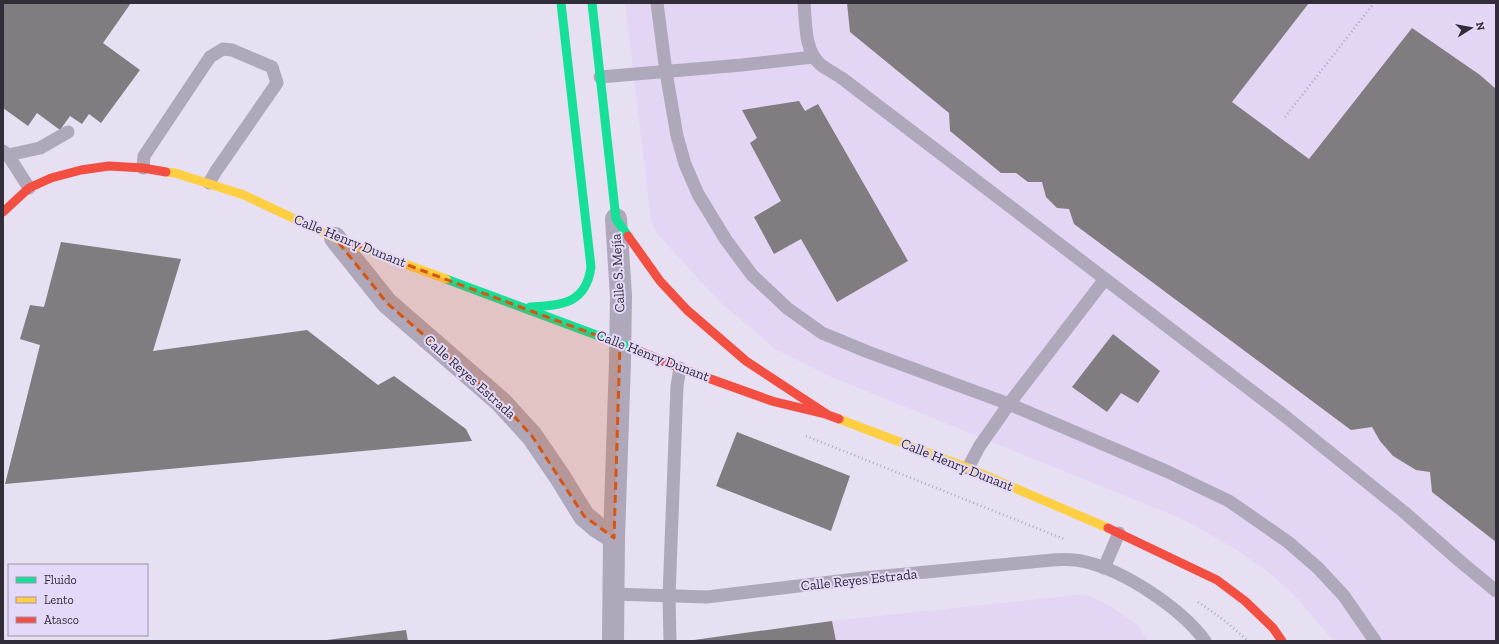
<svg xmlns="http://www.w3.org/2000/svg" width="1499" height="644" viewBox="0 0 1499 644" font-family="'Zilla Slab',serif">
  <rect width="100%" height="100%" fill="#e7e0f2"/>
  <g fill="#e2d6f4">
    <path d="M625 3H1496V641H1333L1299 600 1271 574 1234 548 1182 519 829 376 775 349 720 302 657 234 651 220Z"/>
    <path d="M1086 594 1107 604 1137 624 1148 641 693 640 832 621Z"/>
  </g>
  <g fill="#807c7f">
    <path d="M3 3H131L103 43 140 70 101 123 89 114 82 124 70 116 60 130 37 113 28 126 3 108Z"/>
    <path d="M847 3H1309L1232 102 1309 159 1412 28 1480 75 1496 89V542L1432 492 1430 472 1416 470 1393 456 1380 441 1372 427 1351 430 1074 224 1069 209 1057 208 1046 197 1042 182H1028L1016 173H1001L950 131 949 113 850 32Z"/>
    <path d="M799 101 805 111 818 104 908 261 837 302 801 239 774 254 754 217 781 201 750 143 757 138 742 110Z"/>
    <path d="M61 242 181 259 153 351 307 330 378 385 394 376 466 429 472 441 5 484 40 345 20 339 30 305 44 307Z"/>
    <path d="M1113 334 1160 371 1138 403 1121 393 1107 412 1072 387Z"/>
    <path d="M737 432 850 476 831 531 716 486Z"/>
    <path d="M832 621 836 641H694V640Z"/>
    <path d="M406 630 408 641H327V640Z"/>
  </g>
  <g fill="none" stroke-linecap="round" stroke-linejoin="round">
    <g stroke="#afa9b8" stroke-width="2.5" stroke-dasharray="1 3" stroke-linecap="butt">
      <path d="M1285 117 1374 3"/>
      <path d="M806 436 1064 539"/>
      <path d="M1198 602 1224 620 1248 641"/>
    </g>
    <g stroke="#afa7ba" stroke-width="13">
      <path d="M657 3 666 72 677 136 685 164 698 194 726 240 752 275 787 308 822 333 868 352 1009 404 1166 471 1229 501 1288 542 1318 568 1344 596 1375 641"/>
      <path d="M804 3C806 23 804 51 821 65 828 70 836 74 843 79L1286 417 1404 512 1461 562 1496 591"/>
      <path d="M600 77 742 65 813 57"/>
      <path d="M3 151 8 155 29 188"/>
      <path d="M8 155 40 148 68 132"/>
      <path d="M143 168 144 156 210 57 223 49 232 50 272 67 277 83 216 171 209 183"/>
      <path d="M968 468 979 447 1009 404 1105 279"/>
      <path d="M1104 568 1119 533"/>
      <path d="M613 594 707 597 864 578 1052 560C1064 559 1075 559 1086 562 1125 571 1182 609 1205 641"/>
      <path d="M670 641 669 596 677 386 680 368"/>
    </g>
    <g stroke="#afa7ba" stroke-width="22">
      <path d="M335 238 387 303 501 402 532 436 560 477 584 516 597 527 614 538"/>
      <path d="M613 641 614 538 620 361 621 296 616 219"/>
    </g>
    <g stroke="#16e098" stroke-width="9">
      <path d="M592 3 616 219 628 236"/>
      <path d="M446 279 634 349"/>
      <path d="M530 307C562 305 586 304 591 267L561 3"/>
    </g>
    <g stroke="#ffcf43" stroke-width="9">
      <path d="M166 172 175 173 244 195 335 238 446 279"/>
      <path d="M839 419 968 468 1108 528"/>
    </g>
    <g stroke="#f24e42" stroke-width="9">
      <path d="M3 212 29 188 51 178 81 170 109 166 143 168 166 172"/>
      <path d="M628 236 660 281 687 310 746 361 828 415 839 419"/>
      <path d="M634 349 680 368 772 401 826 414"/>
      <path d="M1108 528 1217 580 1245 601 1273 628 1282 641"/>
    </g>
  </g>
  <path fill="#d65510" fill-opacity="0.2" stroke="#d65510" stroke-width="3" stroke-dasharray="8 5" stroke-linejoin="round" d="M335 238 620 344 614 538 584 516 532 436 501 402 387 303Z"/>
  <g text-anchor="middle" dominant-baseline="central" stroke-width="4" stroke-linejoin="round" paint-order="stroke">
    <g font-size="14" fill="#322d39" stroke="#e5d9f9">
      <text transform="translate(350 241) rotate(22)">Calle Henry Dunant</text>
      <text transform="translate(618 273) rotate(-93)">Calle S. Mejía</text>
      <text transform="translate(653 356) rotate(21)">Calle Henry Dunant</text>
      <text transform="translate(470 377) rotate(42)">Calle Reyes Estrada</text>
      <text transform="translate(957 465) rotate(22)">Calle Henry Dunant</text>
      <text transform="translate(859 580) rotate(-6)">Calle Reyes Estrada</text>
    </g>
  </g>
  <rect width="1499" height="644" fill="none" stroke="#322d39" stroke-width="8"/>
  <rect x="8" y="564" width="140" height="72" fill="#e5d9f9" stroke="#9d94ac"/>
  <rect x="16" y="577" width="20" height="6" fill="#16e098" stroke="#9d94ac"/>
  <text x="44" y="584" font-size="12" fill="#322d39">Fluido</text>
  <rect x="16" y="597" width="20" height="6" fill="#ffcf43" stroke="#9d94ac"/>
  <text x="44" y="604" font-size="12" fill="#322d39">Lento</text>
  <rect x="16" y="617" width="20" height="6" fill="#f24e42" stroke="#9d94ac"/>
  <text x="44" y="624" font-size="12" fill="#322d39">Atasco</text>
  <g transform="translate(1471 28) rotate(79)" stroke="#e5d9f9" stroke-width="3" paint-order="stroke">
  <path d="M0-3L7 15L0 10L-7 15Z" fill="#322d39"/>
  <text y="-6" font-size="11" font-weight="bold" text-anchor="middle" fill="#322d39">N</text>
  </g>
</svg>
